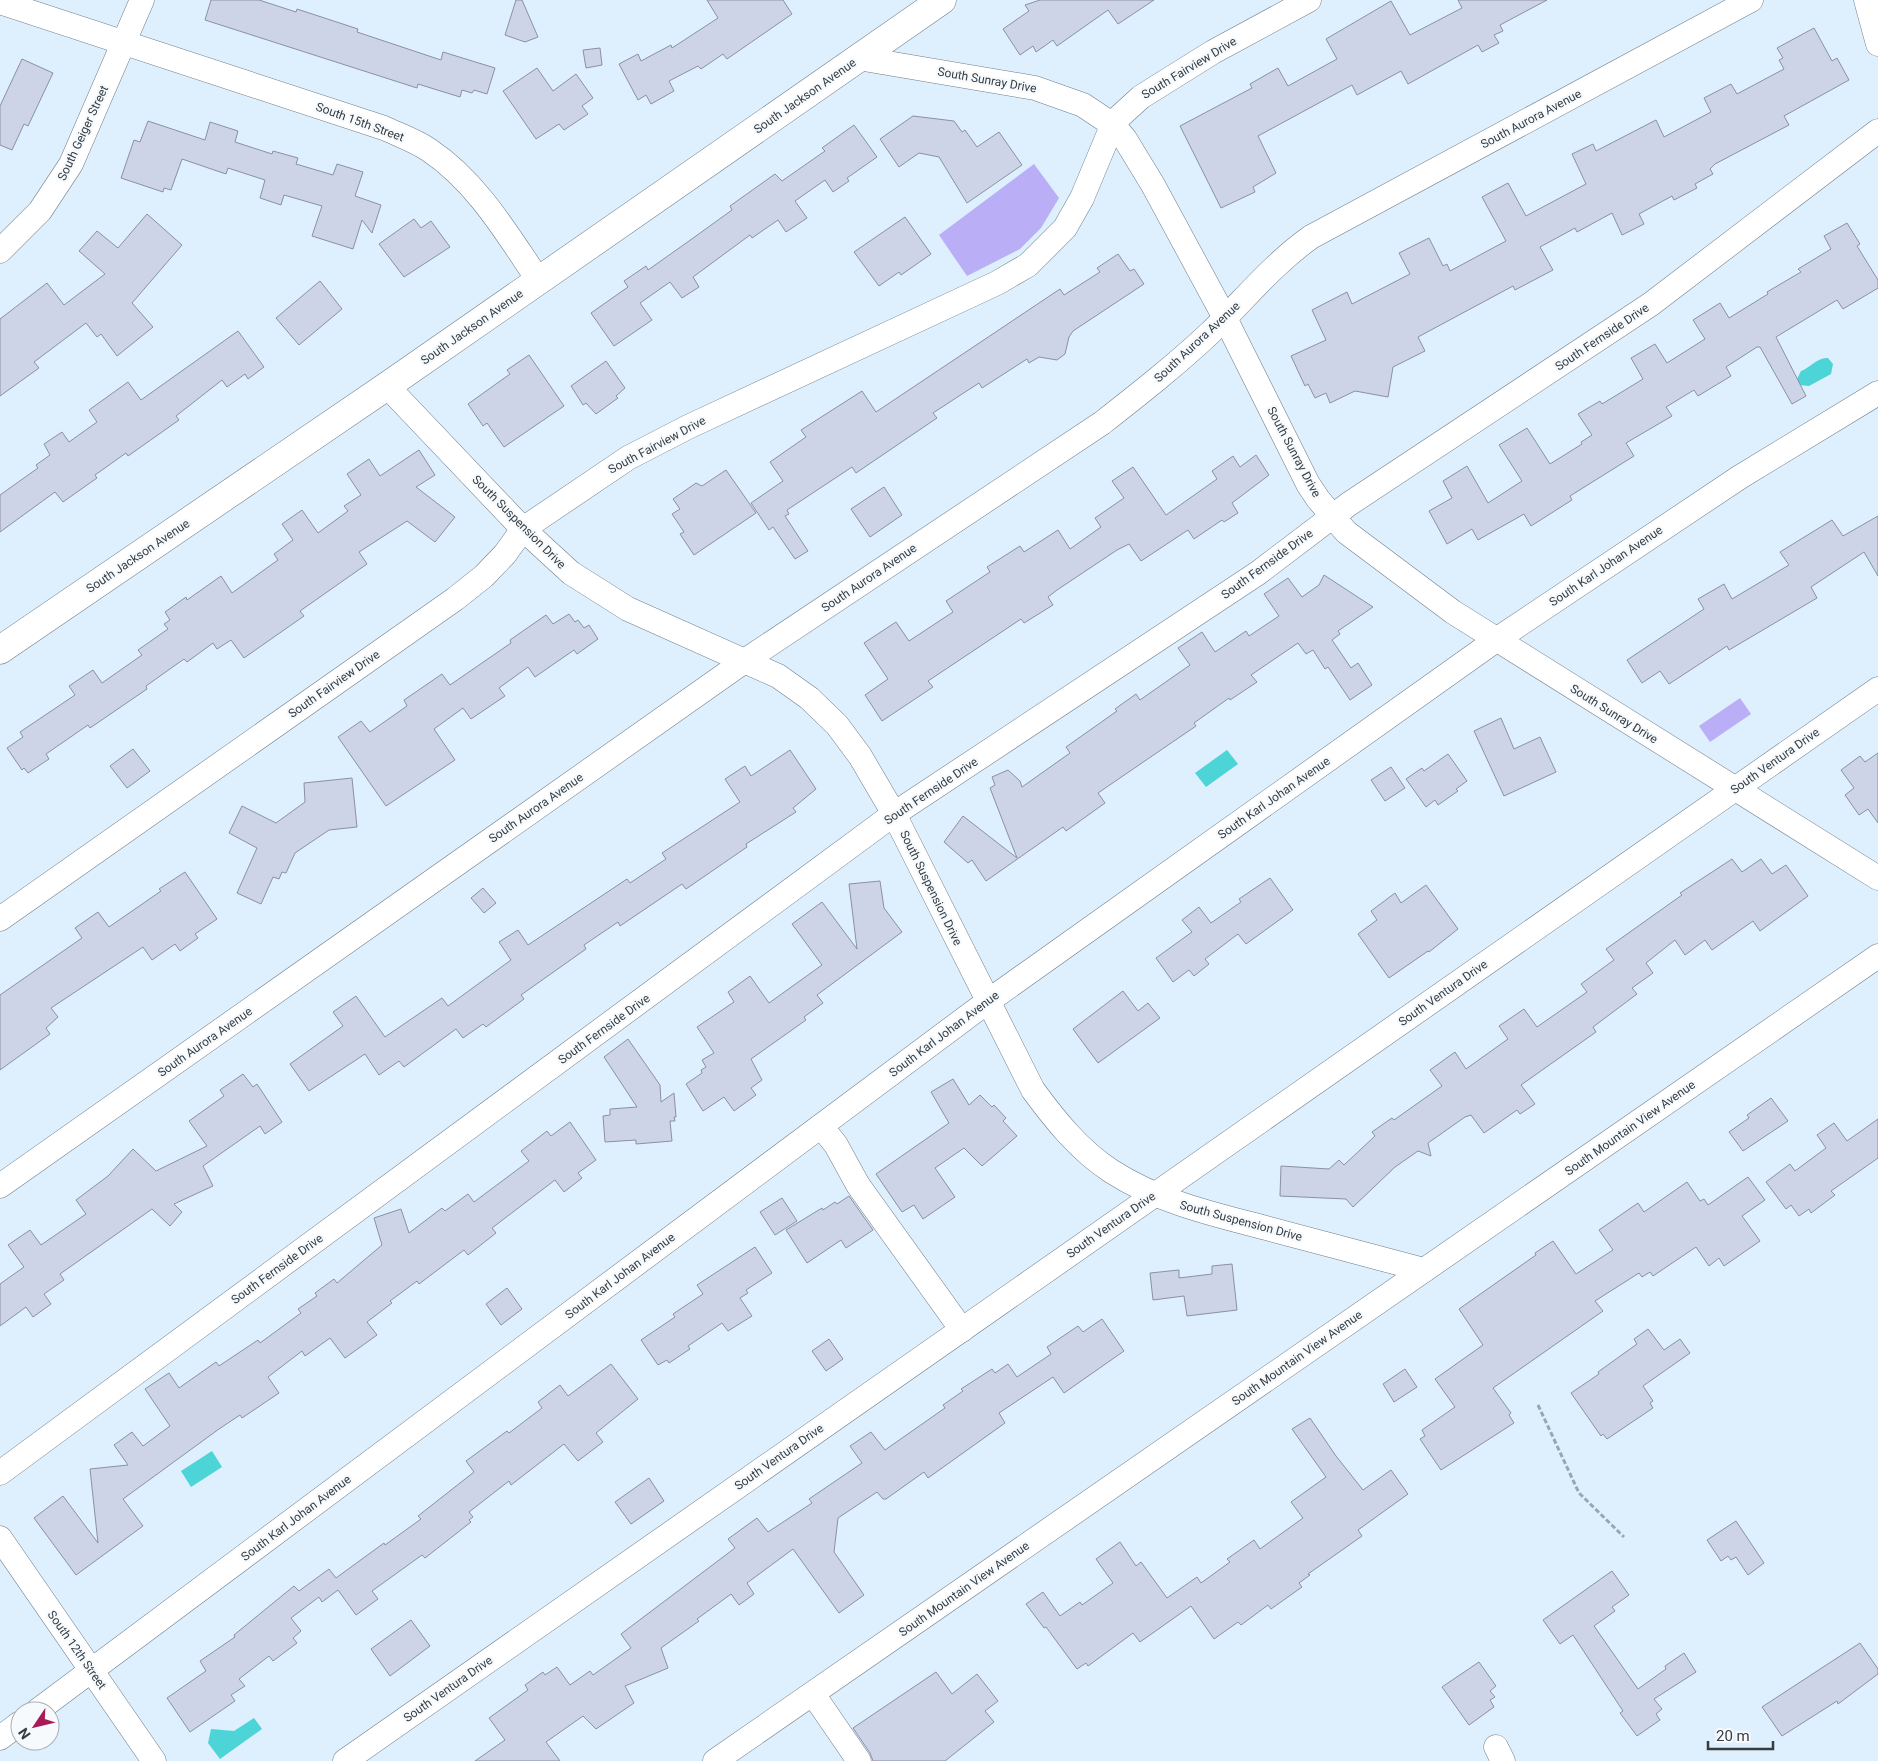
<svg xmlns="http://www.w3.org/2000/svg" width="1878" height="1761" viewBox="0 0 1878 1761" font-family="Roboto,sans-serif">
  <rect width="100%" height="100%" fill="#deeffd"/>
  <g fill="#baaef7">
    <path d="M1034 164 1059 198 1041 228 1020 249 967 276 939 235Z"/>
    <path d="M1740 698 1751 714 1710 742 1699 726Z"/>
  </g>
  <g fill="#4cd4d6">
    <path d="M1828 358 1833 364 1831 374 1809 386 1799 385 1797 379 1801 371C1810 368 1817 357 1828 358Z"/>
    <path d="M1227 750 1238 764 1206 787 1195 773Z"/>
    <path d="M212 1451 222 1467 191 1487 181 1471Z"/>
    <path d="M254 1718 262 1729 220 1759 208 1743 211 1729 234 1731Z"/>
  </g>
  <g fill="#cdd4e7" stroke="#8a91a2">
    <path d="M211 0H259L296 12 297 9 358 29 357 32 441 60 443 52 495 68 487 94 474 90 472 93 462 90 460 97 418 84 417 88 205 20Z"/>
    <path d="M516 0H522L538 37 525 42 505 35Z"/>
    <path d="M707 0H783L792 14 727 59 723 54 701 69 698 66 669 81 674 91 651 104 646 95 638 100 619 64 638 54 641 61 671 45 672 48 718 18Z"/>
    <path d="M1040 0H1154L1118 24 1108 10 1057 46 1053 40 1036 52 1033 46 1020 55 1003 29 1029 11 1025 5Z"/>
    <path d="M1458 0H1547L1500 25 1503 31 1494 35 1499 43 1482 52 1478 45 1408 84 1401 71 1357 95 1352 85 1258 136 1276 173 1253 187 1255 192 1221 208 1180 126 1252 88 1250 84 1278 68 1288 86 1337 59 1326 39 1391 1 1410 35 1462 8Z"/>
    <path d="M1814 28 1832 61 1837 58 1849 80 1784 116 1789 125 1715 164 1710 169 1713 174 1695 184 1697 188 1674 200 1672 196 1639 214 1644 224 1622 235 1612 213 1577 232 1575 228 1540 247 1553 270 1515 290 1513 286 1418 337 1425 351 1393 367 1388 397 1355 391 1330 403 1326 393 1315 398 1308 384 1305 386 1291 356 1326 340 1312 310 1347 292 1352 304 1410 274 1399 253 1429 238 1443 266 1447 264 1450 271 1506 241 1482 197 1508 183 1526 216 1586 184 1572 154 1593 144 1596 151 1656 120 1664 137 1711 112 1704 98 1731 84 1737 94 1784 69 1779 60 1783 58 1777 48Z"/>
    <path d="M600 48 602 65 586 68 583 50Z"/>
    <path d="M22 59 53 73 28 126 24 124 12 150 0 145V106Z"/>
    <path d="M537 68 553 91 576 74 593 98 582 106 588 114 564 130 559 124 536 139 503 91Z"/>
    <path d="M913 116 954 121 962 132 965 130 977 147 999 132 1022 165 967 203 939 157 919 153 899 167 880 139Z"/>
    <path d="M148 121 205 140 210 122 238 131 235 142 272 154 273 151 298 158 296 164 333 175 337 164 363 172 355 196 381 205 372 233 362 220 353 249 312 236 322 206 284 195 281 205 260 198 265 180 228 168 226 174 182 159 171 190 164 188 163 192 121 178 134 140 140 142Z"/>
    <path d="M854 125 877 157 847 178 849 181 833 192 825 180 795 201 807 218 786 232 778 220 752 238 750 235 693 277 699 287 682 298 670 282 640 303 652 320 614 346 591 313 628 287 624 281 646 266 648 270 689 241 732 210 730 206 775 174 782 181 825 151 822 148Z"/>
    <path d="M147 214 182 245 132 303 153 327 117 356 101 334 97 337 86 323 34 362 39 368 0 396V319L47 283 64 305 105 274 79 251 97 231 118 248Z"/>
    <path d="M905 217 931 254 901 275 899 272 879 286 854 252Z"/>
    <path d="M414 219 421 228 431 221 450 247 404 277 379 244Z"/>
    <path d="M1847 223 1860 244 1857 246 1878 280V288L1843 309 1837 300 1776 337 1806 396 1792 404 1760 347H1757L1726 367 1731 376 1698 396 1694 390 1666 407 1672 416 1626 443 1634 456 1570 496 1572 500 1531 526 1524 514 1478 540 1472 529 1447 544 1429 511 1452 498 1443 481 1467 466 1488 503 1522 481 1499 445 1527 428 1550 464 1582 444 1581 442 1592 435 1578 414 1600 401 1602 404 1643 379 1631 358 1655 344 1667 363 1705 339 1693 320 1720 303 1729 318 1768 294 1767 292 1801 272 1798 269 1831 249 1824 236Z"/>
    <path d="M1118 254 1130 271 1134 269 1144 284 1073 331 1069 337 1065 354 1057 360 1039 357 1029 363 1027 359 982 388 979 383 933 413 937 418 856 473 852 467 787 510 789 514 785 516 808 551 795 559 773 527 769 530 751 503 783 481 770 462 806 437 801 430 862 391 876 412 1060 289 1064 295 1100 272 1097 268Z"/>
    <path d="M320 281 342 309 299 345 276 318Z"/>
    <path d="M238 331 264 367 248 379 245 374 227 387 222 380 176 416 179 420 128 456 126 453 95 475 97 478 63 502 55 492 0 532V495L38 468 36 465 50 455 44 444 62 432 69 442 97 422 89 410 128 382 141 400Z"/>
    <path d="M529 355 564 406 504 447 487 423 483 426 468 404 510 374 507 370Z"/>
    <path d="M606 361 625 388 616 396 618 398 596 414 586 403 583 405 571 386Z"/>
    <path d="M419 450 435 475 416 487 455 517 435 542 407 521 359 552 367 564 300 611 304 616 244 658 231 640 217 649 213 643 187 662 184 659 146 686 147 689 90 728 88 725 46 754 49 759 28 773 24 768 22 770 7 748 23 737 20 732 75 695 69 686 93 670 102 683 142 655 138 650 168 629 164 624 170 620 165 612 186 597 187 600 221 576 232 593 278 560 274 554 293 540 282 524 302 510 318 533 348 511 344 506 361 495 347 474 369 459 380 476Z"/>
    <path d="M1256 455 1269 475 1232 503 1238 513 1224 522 1222 520 1194 539 1188 530 1141 561 1129 544 1117 550 1057 590 1048 597 1053 605 1024 623 1021 619 928 681 933 687 882 721 865 695 888 679 864 643 896 622 909 641 953 612 946 601 990 572 987 567 1020 546 1024 552 1058 530 1070 549 1101 527 1095 518 1124 498 1112 481 1133 467 1166 515 1217 479 1212 471 1233 456 1240 467Z"/>
    <path d="M726 470 756 513 694 555 680 534 684 532 672 514 680 509 673 499 696 483 702 486Z"/>
    <path d="M884 487 902 515 870 537 851 509Z"/>
    <path d="M1878 516V576L1864 552 1811 587 1817 598 1729 650 1727 646 1669 684 1660 671 1642 683 1627 660 1704 609 1698 599 1724 584 1732 599 1789 565 1780 552 1832 520 1843 536Z"/>
    <path d="M1324 575 1373 607 1338 631 1340 634 1332 640 1351 668 1358 663 1372 685 1350 700 1328 667 1325 669 1313 650 1306 654 1298 643 1251 675 1257 682 1230 700 1229 698 1194 723 1196 726 1098 793 1105 803 1066 831 1063 827 986 881 972 860 968 863 944 842 963 816 1017 858 990 788 995 785 992 777 1008 770 1020 781 1022 787 1070 753 1066 747 1117 711 1115 709 1136 694 1140 700 1190 665 1178 648 1202 632 1215 652 1246 631 1249 636 1279 616 1264 594 1288 578 1302 597 1319 585Z"/>
    <path d="M569 614 575 622 578 620 584 628 589 625 598 639 577 654 574 650 535 677 528 667 499 688 505 696 471 719 463 708 434 729 455 760 386 806 338 737 361 721 370 732 407 706 404 700 442 674 450 685 511 643 510 640 546 615 553 624Z"/>
    <path d="M1501 718 1514 749 1540 737 1556 772 1504 796 1474 731Z"/>
    <path d="M133 749 150 771 127 788 110 766Z"/>
    <path d="M790 750 816 789 793 808 796 812 746 844 747 847 686 889 682 884 620 926 618 922 584 945 586 949 521 995 524 999 486 1027 483 1024 463 1038 456 1029 404 1067 399 1061 379 1075 365 1054 309 1091 290 1064 343 1026 333 1012 356 996 385 1037 442 998 448 1006 511 960 499 942 518 930 528 945 627 879 630 883 666 859 662 853 740 802 725 779 745 766 751 776Z"/>
    <path d="M1878 753V823L1868 809 1859 815 1845 795 1854 788 1841 770 1860 756 1865 762Z"/>
    <path d="M1448 754 1467 781 1456 789 1458 791 1438 805 1435 800 1426 807 1406 779 1422 768 1424 771Z"/>
    <path d="M1391 767 1405 788 1385 801 1371 780Z"/>
    <path d="M352 778 357 827 329 830 295 853 286 873 282 872 279 879 273 877 261 904 237 893 257 848 229 833 242 806 276 823 305 802 304 783Z"/>
    <path d="M1732 859 1742 872 1761 859 1772 874 1786 865 1808 896 1760 931 1753 921 1712 950 1705 940 1685 955 1675 940 1646 963 1653 973 1632 988 1637 994 1593 1027 1596 1032 1521 1085 1535 1104 1520 1114 1517 1110 1484 1133 1471 1115 1465 1117 1428 1143 1431 1156 1418 1151 1395 1167 1353 1207 1346 1199 1280 1196 1281 1166 1329 1169 1339 1160 1344 1165 1375 1136 1372 1132 1379 1127 1392 1118 1394 1120 1442 1086 1430 1070 1455 1052 1466 1069 1508 1039 1499 1026 1524 1009 1537 1027 1587 992 1581 984 1614 960 1606 949 1682 895 1680 893Z"/>
    <path d="M185 872 217 919 195 934 198 938 180 951 175 944 152 960 143 947 51 1008 58 1017 46 1028 50 1034 0 1070V995L82 938 75 928 98 912 109 927 161 891 159 889Z"/>
    <path d="M1270 878 1293 910 1246 944 1238 934 1205 959 1209 964 1194 976 1189 970 1173 982 1156 958 1192 932 1182 920 1199 907 1211 923 1241 902 1239 899Z"/>
    <path d="M880 881 884 908 902 932 817 995 823 1003 804 1017 806 1020 751 1059 762 1080 751 1088 756 1095 734 1111 724 1097 703 1111 686 1084 702 1073 701 1070 706 1067 702 1060 714 1053 697 1027 734 1002 728 992 750 976 769 1003 822 965 792 924 822 902 857 949 849 884Z"/>
    <path d="M1426 885 1458 929 1429 952 1428 951 1389 978 1358 934 1377 920 1371 911 1395 893 1401 903Z"/>
    <path d="M483 888 496 903 484 913 471 898Z"/>
    <path d="M1123 991 1138 1011 1148 1003 1160 1018 1098 1063 1073 1029Z"/>
    <path d="M628 1039 660 1085 661 1102 674 1093 676 1117H674L675 1121H670L672 1141 636 1144V1140L605 1142 603 1116 610 1115V1109L637 1107 604 1057Z"/>
    <path d="M243 1074 253 1087 257 1084 282 1122 265 1134 260 1126 203 1166 213 1186 174 1204 182 1212 170 1226 152 1209 60 1274 64 1280 44 1294 51 1304 33 1317 26 1307 0 1326V1284L24 1267 8 1245 30 1230 41 1245 86 1214 76 1200 108 1176 133 1149 156 1171 207 1146 189 1121 224 1096 220 1090Z"/>
    <path d="M953 1079 969 1105 980 1095 992 1107 994 1105 1006 1118 1003 1121 1017 1136 982 1166 964 1148 935 1168 955 1197 923 1219 914 1205 902 1212 876 1174 949 1123 931 1092Z"/>
    <path d="M1771 1098 1788 1121 1743 1151 1729 1132 1749 1118 1747 1115Z"/>
    <path d="M1878 1119V1158L1831 1191 1835 1195 1811 1213 1809 1209 1799 1216 1791 1205 1786 1209 1766 1182 1790 1164 1795 1171 1826 1148 1817 1135 1834 1123 1847 1141Z"/>
    <path d="M570 1122 596 1160 578 1173 582 1178 564 1192 555 1180 492 1228 496 1233 468 1255 464 1250 419 1284 417 1281 390 1301 392 1303 367 1322 377 1335 345 1358 330 1338 305 1356 302 1351 268 1377 279 1393 242 1418 240 1415 219 1429 123 1499 143 1526 76 1575 34 1518 63 1496 98 1543 90 1469 128 1465 114 1445 132 1432 143 1446 170 1426 145 1389 169 1373 179 1388 216 1362 219 1366 258 1340 260 1343 301 1313 298 1309 317 1296 315 1293 334 1279 337 1283 382 1245 374 1218 401 1209 409 1233 442 1208 445 1211 468 1194 474 1202 529 1161 521 1151 547 1131 551 1136Z"/>
    <path d="M1748 1177 1765 1200 1742 1216 1760 1241 1724 1266 1719 1258 1709 1266 1696 1247 1653 1276 1650 1272 1642 1277 1639 1273 1595 1301 1603 1311 1493 1388 1511 1413 1509 1415 1514 1423 1441 1470 1420 1439 1425 1436 1422 1430 1455 1407 1435 1379 1483 1345 1459 1309 1536 1255 1535 1253 1553 1241 1576 1274 1613 1250 1599 1230 1638 1203 1644 1212 1687 1182 1700 1201 1704 1199 1708 1205Z"/>
    <path d="M849 1196 873 1230 846 1248 841 1240 807 1263 786 1230 822 1208 823 1210 835 1202 837 1204Z"/>
    <path d="M782 1198 797 1221 775 1235 760 1212Z"/>
    <path d="M755 1247 772 1273 746 1290 748 1293 740 1298 752 1316 728 1331 722 1323 688 1346 690 1349 669 1363 667 1360 658 1365 641 1340 675 1317 673 1314 703 1294 697 1285Z"/>
    <path d="M1232 1264 1237 1310 1187 1316 1184 1296 1153 1300 1150 1273 1179 1270V1278L1212 1274V1266Z"/>
    <path d="M507 1288 522 1309 501 1325 486 1304Z"/>
    <path d="M1102 1319 1124 1351 1064 1393 1053 1377 999 1413 1005 1423 928 1478 924 1472 886 1499H883L877 1492 838 1518 834 1552 864 1595 839 1613 793 1549 747 1583 754 1594 739 1605 731 1594 697 1619 699 1621 661 1648 668 1668 625 1686 634 1703 596 1729 583 1716 546 1742 560 1761H475L505 1740 489 1718 528 1690 525 1685 543 1672 545 1675 557 1667 570 1685 590 1671 593 1675 631 1648 621 1634 735 1548 728 1539 757 1518 768 1532 812 1503 809 1499 862 1463 850 1446 871 1432 885 1450 945 1408 943 1405 963 1391 961 1389 992 1369 995 1373 1008 1364 1017 1377 1051 1354 1047 1347 1078 1326 1083 1332Z"/>
    <path d="M1648 1329 1664 1350 1680 1339 1690 1353 1643 1386 1653 1401 1650 1403 1653 1408 1607 1439 1603 1434 1601 1436 1571 1393 1599 1374 1598 1372 1637 1344 1634 1339Z"/>
    <path d="M829 1339 843 1359 826 1371 812 1351Z"/>
    <path d="M611 1364 638 1399 596 1433 603 1442 578 1461 564 1444 511 1485 509 1481 469 1512 473 1517 469 1520 471 1522 425 1558 422 1555 372 1591 378 1599 356 1615 338 1590 322 1602 319 1597 291 1618 301 1631 293 1638 297 1643 273 1661 269 1656 239 1679 245 1686 231 1695 235 1701 190 1732 167 1698 206 1671 200 1661 235 1637 234 1635 294 1586 299 1591 329 1569 336 1578 384 1543 385 1545 421 1519 418 1516 474 1472 466 1461 507 1431 509 1433 542 1408 538 1402 560 1385 568 1396Z"/>
    <path d="M1405 1369 1417 1387 1394 1402 1383 1384Z"/>
    <path d="M1310 1418 1336 1456 1363 1490 1391 1470 1408 1494 1358 1530 1362 1536 1308 1574 1310 1575 1299 1583 1302 1587 1271 1609 1268 1605 1241 1625 1238 1622 1214 1639 1191 1606 1140 1642 1133 1633 1088 1666 1086 1663 1077 1669 1046 1627 1044 1628 1026 1604 1043 1592 1060 1616 1080 1602 1082 1605 1113 1583 1096 1559 1120 1542 1136 1566 1141 1562 1167 1598 1197 1577 1201 1583 1230 1562 1227 1559 1254 1540 1260 1549 1303 1518 1291 1502 1326 1477 1292 1429Z"/>
    <path d="M649 1478 664 1501 631 1524 615 1502Z"/>
    <path d="M1736 1521 1764 1563 1748 1575 1736 1557 1731 1560 1728 1556 1721 1561 1707 1540Z"/>
    <path d="M1612 1571 1629 1595 1612 1607 1615 1611 1594 1626 1638 1689 1666 1669 1665 1666 1684 1653 1696 1672 1654 1699 1662 1709 1656 1714 1660 1720 1637 1736 1620 1713 1623 1711 1573 1635 1560 1644 1543 1620Z"/>
    <path d="M411 1620 430 1646 390 1676 371 1649Z"/>
    <path d="M1860 1643 1878 1669V1674L1838 1704 1837 1701 1782 1736 1762 1707Z"/>
    <path d="M1479 1662 1496 1686 1490 1691 1495 1697 1490 1700 1494 1707 1469 1725 1442 1687Z"/>
    <path d="M936 1672 952 1694 977 1674 998 1701 985 1711 994 1722 945 1761H873L870 1753 853 1728Z"/>
  </g>
  <g fill="none" stroke-linecap="round" stroke-linejoin="round">
    <g stroke="#6e7d8a" stroke-width="25">
      <g id="minor">
        <path d="M1866 0 1878 44"/>
        <path d="M0 2 384 128C399 135 416 141 429 150 477 182 507 234 539 281"/>
        <path d="M858 58 1035 88 1083 105 1113 125 1125 139 1153 185 1225 318 1308 484 1318 499 1346 532 1453 612 1878 878"/>
        <path d="M0 251 40 211 71 164 142 0"/>
        <path d="M387 386 523 529 571 573 628 609 778 676 809 698 837 725 860 756 894 814 1033 1090C1055 1120 1079 1150 1111 1171 1159 1202 1212 1214 1266 1228 1319 1242 1371 1256 1424 1270"/>
        <path d="M0 919 455 599 484 576 505 554 523 529 628 458 688 427 997 283 1028 265 1065 228 1082 198 1110 131 1118 118 1141 97 1213 52 1309 0"/>
        <path d="M821 1126 836 1145 858 1185 962 1330"/>
        <path d="M0 1186 746 660 1102 423C1139 394 1176 365 1211 332 1244 300 1273 264 1311 237L1751 0"/>
        <path d="M0 1473 894 814 1258 573 1349 504 1651 304 1878 131"/>
        <path d="M0 1538 154 1761"/>
        <path d="M813 1694 859 1761"/>
        <path d="M37 1711 987 1002 1496 640 1740 477 1878 393"/>
        <path d="M0 1738 20 1723"/>
        <path d="M1496 1747 1503 1761"/>
        <path d="M345 1761 1878 689"/>
        <path d="M715 1761 1878 956"/>
      </g>
    </g>
    <g stroke="#6e7d8a" stroke-width="29">
      <path id="major" d="M0 650 387 386 942 0"/>
    </g>
    <path stroke="#99a6b1" stroke-width="3" stroke-dasharray="5 2.5" stroke-linecap="butt" d="M1538 1405 1579 1493 1624 1537"/>
    <use href="#minor" stroke="#fff" stroke-width="24"/>
    <use href="#major" stroke="#fff" stroke-width="28"/>
  </g>
  <g text-anchor="middle" dominant-baseline="central" stroke-width="4.5" stroke-linejoin="round" paint-order="stroke">
    <g font-size="12" fill="#353c42" stroke="#f6fafd">
      <text transform="translate(1189 68) rotate(-31)">South Fairview Drive</text>
      <text transform="translate(987 80) rotate(10)">South Sunray Drive</text>
      <text transform="translate(805 96) rotate(-35)">South Jackson Avenue</text>
      <text transform="translate(1531 119) rotate(-28)">South Aurora Avenue</text>
      <text transform="translate(360 122) rotate(20)">South 15th Street</text>
      <text transform="translate(83 133) rotate(-65)">South Geiger Street</text>
      <text transform="translate(472 327) rotate(-35)">South Jackson Avenue</text>
      <text transform="translate(1602 337) rotate(-34)">South Fernside Drive</text>
      <text transform="translate(1197 342) rotate(-43)">South Aurora Avenue</text>
      <text transform="translate(657 445) rotate(-28)">South Fairview Drive</text>
      <text transform="translate(1294 452) rotate(62)">South Sunray Drive</text>
      <text transform="translate(519 522) rotate(45)">South Suspension Drive</text>
      <text transform="translate(138 556) rotate(-34)">South Jackson Avenue</text>
      <text transform="translate(1267 564) rotate(-36)">South Fernside Drive</text>
      <text transform="translate(1606 566) rotate(-34)">South Karl Johan Avenue</text>
      <text transform="translate(869 578) rotate(-34)">South Aurora Avenue</text>
      <text transform="translate(334 684) rotate(-35)">South Fairview Drive</text>
      <text transform="translate(1614 714) rotate(32)">South Sunray Drive</text>
      <text transform="translate(1775 761) rotate(-35)">South Ventura Drive</text>
      <text transform="translate(931 791) rotate(-34)">South Fernside Drive</text>
      <text transform="translate(1274 798) rotate(-35)">South Karl Johan Avenue</text>
      <text transform="translate(536 808) rotate(-35)">South Aurora Avenue</text>
      <text transform="translate(931 888) rotate(64)">South Suspension Drive</text>
      <text transform="translate(1443 993) rotate(-35)">South Ventura Drive</text>
      <text transform="translate(604 1029) rotate(-36)">South Fernside Drive</text>
      <text transform="translate(944 1034) rotate(-37)">South Karl Johan Avenue</text>
      <text transform="translate(205 1042) rotate(-35)">South Aurora Avenue</text>
      <text transform="translate(1630 1128) rotate(-35)">South Mountain View Avenue</text>
      <text transform="translate(1241 1221) rotate(15)">South Suspension Drive</text>
      <text transform="translate(1111 1225) rotate(-35)">South Ventura Drive</text>
      <text transform="translate(277 1269) rotate(-36)">South Fernside Drive</text>
      <text transform="translate(620 1276) rotate(-37)">South Karl Johan Avenue</text>
      <text transform="translate(1297 1358) rotate(-35)">South Mountain View Avenue</text>
      <text transform="translate(779 1457) rotate(-35)">South Ventura Drive</text>
      <text transform="translate(296 1518) rotate(-37)">South Karl Johan Avenue</text>
      <text transform="translate(964 1589) rotate(-35)">South Mountain View Avenue</text>
      <text transform="translate(77 1650) rotate(55)">South 12th Street</text>
      <text transform="translate(448 1689) rotate(-35)">South Ventura Drive</text>
    </g>
  </g>
  <g transform="translate(35 1726) rotate(235)"><circle r="24" fill="#f6fafd" stroke="#a9aeb2"/>
  <path d="M0-4L9 19L0 12L-9 19Z" fill="#a91a58"/>
  <text y="-8" font-size="14" font-weight="bold" text-anchor="middle" fill="#353c42">N</text>
  </g>
  <path d="M1708 1741v8h65v-8" fill="none" stroke="#353c42" stroke-width="2.5"/>
  <text x="1716" y="1741" font-size="15" fill="#353c42" stroke="#f6fafd" stroke-width="4" paint-order="stroke">20 m</text>
</svg>
